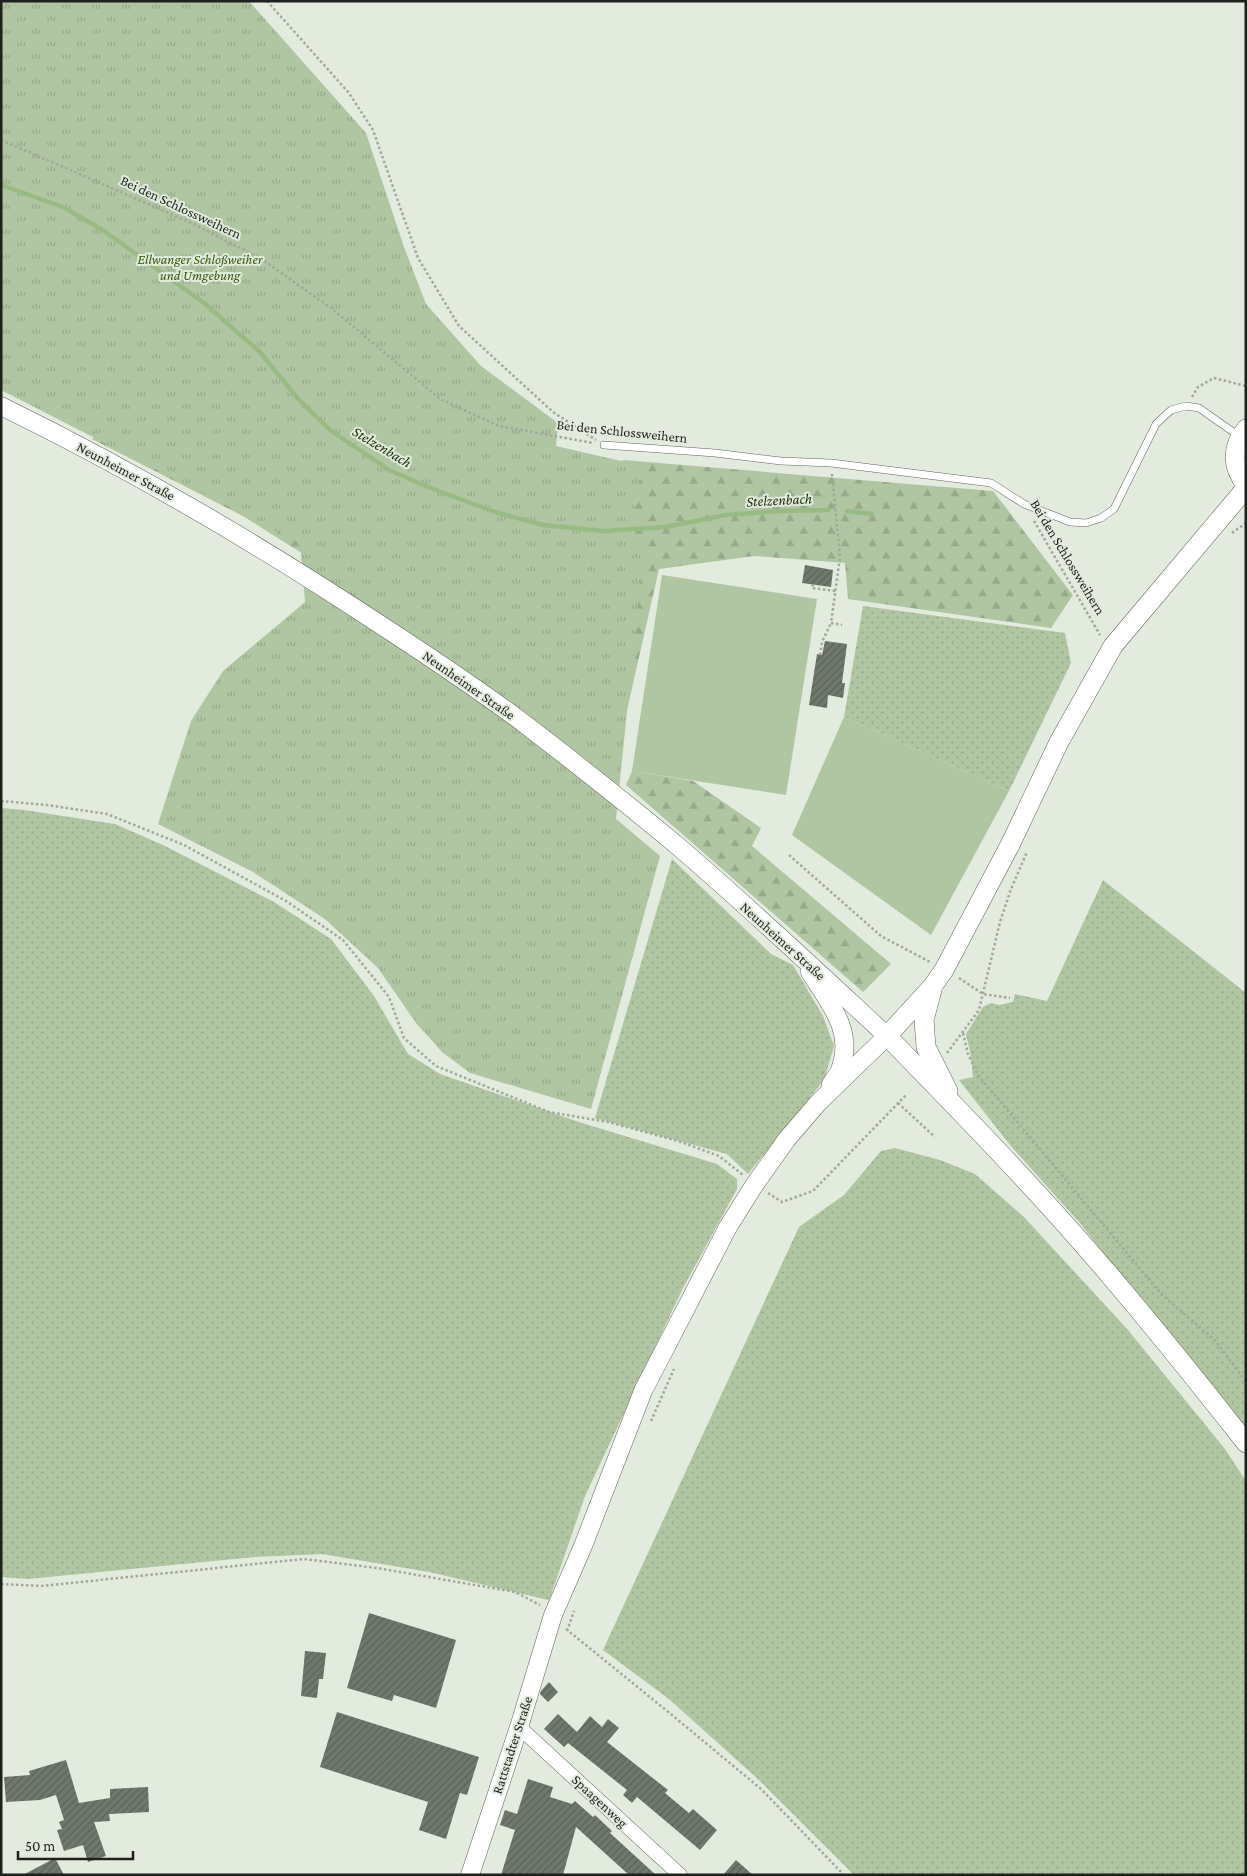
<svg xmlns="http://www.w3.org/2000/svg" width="1247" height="1876" font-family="'Crimson Pro',serif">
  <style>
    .grass { fill: url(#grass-dots) }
    .forest { fill: url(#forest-firs) }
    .park { fill: url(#park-tufts) }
    .pitch { fill: #b0c5a2 }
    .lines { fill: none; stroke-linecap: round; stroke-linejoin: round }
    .stream { stroke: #9aba83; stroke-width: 4.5 }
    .building { fill: url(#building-hatch) }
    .service-casing { stroke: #5f675a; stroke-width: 8 }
    .minor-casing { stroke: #5f675a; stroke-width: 15 }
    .tertiary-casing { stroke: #5f675a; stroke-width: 19 }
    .secondary-casing { stroke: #5f675a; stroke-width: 20 }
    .path { stroke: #a1a89c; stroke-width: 2.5; stroke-dasharray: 2.5 2.5; stroke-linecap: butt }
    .service { stroke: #fff; stroke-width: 7 }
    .minor { stroke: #fff; stroke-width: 14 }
    .tertiary { stroke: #fff; stroke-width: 18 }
    .secondary { stroke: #fff; stroke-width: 19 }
    .labels { text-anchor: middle; stroke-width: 4; stroke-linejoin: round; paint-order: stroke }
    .street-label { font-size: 14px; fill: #1e211b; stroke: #e2ebdd }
    .park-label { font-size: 14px; font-style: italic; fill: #335907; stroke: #e2ebdd }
    .water-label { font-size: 15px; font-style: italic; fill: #1b3008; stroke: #e2ebdd }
  </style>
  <defs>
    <pattern id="grass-dots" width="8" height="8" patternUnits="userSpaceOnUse" patternTransform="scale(1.25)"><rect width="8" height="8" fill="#b0c5a2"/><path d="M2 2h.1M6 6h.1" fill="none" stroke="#97a98b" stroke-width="1.8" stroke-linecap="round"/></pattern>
    <pattern id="forest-firs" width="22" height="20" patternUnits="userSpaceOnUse" patternTransform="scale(1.25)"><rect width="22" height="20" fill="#b0c5a2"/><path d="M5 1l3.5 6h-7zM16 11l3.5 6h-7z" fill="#97a98b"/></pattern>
    <pattern id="park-tufts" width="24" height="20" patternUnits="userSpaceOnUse" patternTransform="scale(1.25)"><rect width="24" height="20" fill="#b0c5a2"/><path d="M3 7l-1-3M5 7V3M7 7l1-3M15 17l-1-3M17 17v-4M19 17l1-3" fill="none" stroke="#97a98b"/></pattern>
    <pattern id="building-hatch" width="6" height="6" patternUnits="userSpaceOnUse" patternTransform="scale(1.25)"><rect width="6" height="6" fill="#70786b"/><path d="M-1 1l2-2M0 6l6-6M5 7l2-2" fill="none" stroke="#5b6257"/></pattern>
  </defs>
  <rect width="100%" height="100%" fill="#e2ebdd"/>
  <!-- grass -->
  <g class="grass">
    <path d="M 863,606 L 1065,633 L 1071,663 L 1009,791 L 844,717 Z"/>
    <path d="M 1,808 L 24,810 L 115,824 L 163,845 L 274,902 L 331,939 L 374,996 L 408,1054 L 440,1074 L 582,1123 L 717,1164 L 737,1179 L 737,1189 L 682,1290 L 585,1496 L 550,1598 L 548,1600 L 429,1572 L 322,1554 L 255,1557 L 28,1579 L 1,1577 Z"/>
    <path d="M 672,859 L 771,954 L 793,965 L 823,1016 L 834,1046 L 824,1080 L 748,1174 L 727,1154 L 595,1118 Z"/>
    <path d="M 1103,880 L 1246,993 L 1246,1435 L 1079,1222 L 1010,1145 L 959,1080 L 973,1077 L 971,1056 L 966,1034 L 983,1007 L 991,1003 L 999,1005 L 1013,1002 L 1015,994 L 1047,1001 Z"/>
    <path d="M 895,1148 L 940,1160 L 975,1174 L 1024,1217 L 1128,1330 L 1225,1449 L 1246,1481 L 1246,1875 L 854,1875 L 759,1780 L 669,1699 L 603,1650 L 799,1227 L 844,1195 L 881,1151 Z"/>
  </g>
  <!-- forest -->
  <g class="forest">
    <path d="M 103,429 L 586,532 L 623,460 L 993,491 L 1073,595 L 1051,628 L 848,599 L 845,563 L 754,556 L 659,569 L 620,741 L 338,576 L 243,516 L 92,439 Z"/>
    <path d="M 632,771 L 693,781 L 761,828 L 752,846 L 891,964 L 863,992 L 626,785 Z"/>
  </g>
  <!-- park -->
  <path class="park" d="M 1,1 L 249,1 L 366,133 L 404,247 L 426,304 L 481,366 L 558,423 L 556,446 L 643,466 L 628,537 L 643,554 L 616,819 L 660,856 L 591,1109 L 470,1073 L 442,1052 L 416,1023 L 378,968 L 325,919 L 253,872 L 158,824 L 191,721 L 223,671 L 305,602 L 300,543 L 1,390 Z"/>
  <!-- pitch -->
  <g class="pitch">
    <path d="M 662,575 L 817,599 L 786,795 L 632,771 Z"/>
    <path d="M 844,717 L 1009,791 L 931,935 L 792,835 Z"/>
  </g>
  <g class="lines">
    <!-- stream -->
    <g class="stream">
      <path d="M 1,185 L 63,207 L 104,231 L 204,303 L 260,352 L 298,399 L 330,430 L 389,470 L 428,487 L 495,512 L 543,525 L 603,531 L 666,527 L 725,515 L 780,511 L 828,510"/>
      <path d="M 847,511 L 872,514"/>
    </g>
  </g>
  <!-- building -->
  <g class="building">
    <path d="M 805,565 L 833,570 L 831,587 L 802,583 Z"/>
    <path d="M 825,641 L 847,644 L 842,683 L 845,683 L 843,698 L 828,695 L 827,708 L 809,705 L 817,654 L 822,655 Z"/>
    <path d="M 369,1613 L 456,1640 L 436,1708 L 394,1695 L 392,1701 L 347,1688 Z"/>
    <path d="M 305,1651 L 326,1653 L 323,1679 L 319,1679 L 317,1698 L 301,1696 Z"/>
    <path d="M 549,1682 L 558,1692 L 548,1702 L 540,1694 L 541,1691 Z"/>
    <path d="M 337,1712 L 479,1757 L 467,1795 L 460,1793 L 446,1839 L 419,1830 L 428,1802 L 320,1767 Z"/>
    <path d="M 558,1714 L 577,1732 L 590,1716 L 602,1727 L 608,1719 L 619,1728 L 607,1742 L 668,1790 L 665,1793 L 689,1813 L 693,1809 L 717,1830 L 700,1850 L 637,1797 L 632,1803 L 623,1795 L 627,1790 L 568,1743 L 564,1747 L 544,1729 Z"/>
    <path d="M 66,1760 L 79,1803 L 110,1798 L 110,1789 L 148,1787 L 149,1812 L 109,1814 L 110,1821 L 94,1822 L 106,1856 L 88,1862 L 83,1845 L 64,1851 L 57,1830 L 62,1829 L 59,1822 L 64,1820 L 56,1795 L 40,1800 L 6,1802 L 4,1777 L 30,1775 L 29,1771 Z"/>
    <path d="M 528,1779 L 553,1787 L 550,1797 L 572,1804 L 575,1801 L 593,1817 L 595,1815 L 612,1831 L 610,1833 L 656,1875 L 629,1875 L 576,1827 L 563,1875 L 501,1875 L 515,1830 L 500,1825 L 505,1810 L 517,1814 Z"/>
    <path d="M 55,1858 L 64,1875 L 23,1875 Z"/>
    <path d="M 736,1860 L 753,1875 L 723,1875 Z"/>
  </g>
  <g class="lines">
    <defs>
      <path id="service" d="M 604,445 L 715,453 L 781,461 L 831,463 L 991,483 L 1024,504 L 1070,522 L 1086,523 L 1101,518 L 1114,509 L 1156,424 L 1171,410 L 1186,406 L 1199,408 L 1239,436"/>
      <path id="minor" d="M 519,1727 L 680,1875"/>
      <g id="tertiary">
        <path d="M 1,406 C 136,472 265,548 390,631 C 436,661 482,692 526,725 C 578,765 630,806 680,848 C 751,909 819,973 887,1036 L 818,1103 L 787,1139 L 755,1184 L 728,1227 L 643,1391 L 583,1546 L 553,1615 L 519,1727 L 470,1875"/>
        <path d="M 810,972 C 828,1002 854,1029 841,1067 C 840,1073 834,1079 831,1084"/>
      </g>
      <g id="secondary">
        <path d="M 1246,429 C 1232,446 1231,467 1246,484"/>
        <path d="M 1246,488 L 1113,646 L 1059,742 L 1011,843 L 944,970 L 932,987 L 887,1036 C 964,1115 1041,1194 1112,1278 C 1158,1332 1202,1387 1246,1443"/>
        <path d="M 932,990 L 924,1020 L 926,1047 L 948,1091"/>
      </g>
    </defs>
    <!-- service casing -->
    <use href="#service" class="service-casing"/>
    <!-- minor casing -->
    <use href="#minor" class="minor-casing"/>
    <!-- tertiary casing -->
    <use href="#tertiary" class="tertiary-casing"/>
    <!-- secondary casing -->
    <use href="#secondary" class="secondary-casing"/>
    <!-- path -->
    <g class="path">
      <path d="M 267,1 L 349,93 L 373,130 L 418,258 L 459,326 L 553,412 L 596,440"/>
      <path d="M 1,140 L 187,221 L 260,258 L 331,308 L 440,399 L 499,426 L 593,443"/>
      <path d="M 1192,397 L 1198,387 L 1214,378 L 1246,386"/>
      <path d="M 832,474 L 840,557 L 831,623 L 842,625"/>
      <path d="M 1034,521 L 1100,635"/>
      <path d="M 1232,533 L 1246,523"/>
      <path d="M 813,584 L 812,588 L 836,591"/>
      <path d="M 820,655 L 822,642 L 831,623"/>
      <path d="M 1,801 L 47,805 L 107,814 L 184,845 L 286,901 L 343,940 L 389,997 L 404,1038 L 436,1066 L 549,1112 L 608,1122 L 678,1141 L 719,1156 L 743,1175"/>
      <path d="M 789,855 L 881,936 L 930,962"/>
      <path d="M 959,978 L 983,994 L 1010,998"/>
      <path d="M 963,1033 L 968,1054 L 978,1075 L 1162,1295 L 1215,1340 L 1246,1382"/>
      <path d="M 947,1053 L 979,1010 L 1000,922 L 1011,889 L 1027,852"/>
      <path d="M 898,1103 L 935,1137"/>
      <path d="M 768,1193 L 782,1202 L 813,1191 L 907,1094"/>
      <path d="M 651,1421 L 674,1369"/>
      <path d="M 1,1584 L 41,1586 L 304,1559 L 377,1568 L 515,1592 L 540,1605"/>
      <path d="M 566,1629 L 672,1715 L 761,1789 L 844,1875"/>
      <path d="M 567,1631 L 574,1611"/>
    </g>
    <!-- service -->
    <use href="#service" class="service"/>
    <!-- minor -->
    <use href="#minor" class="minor"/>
    <!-- tertiary -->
    <use href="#tertiary" class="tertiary"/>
    <!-- secondary -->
    <use href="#secondary" class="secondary"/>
  </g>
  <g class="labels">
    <!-- street labels -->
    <g class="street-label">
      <text transform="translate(181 207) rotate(25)" y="5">Bei den Schlossweihern</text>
      <text transform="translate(622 431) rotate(6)" y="5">Bei den Schlossweihern</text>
      <text transform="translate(126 471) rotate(28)" y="5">Neunheimer Straße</text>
      <text transform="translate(1068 557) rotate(59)" y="5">Bei den Schlossweihern</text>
      <text transform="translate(469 685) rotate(35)" y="5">Neunheimer Straße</text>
      <text transform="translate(783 941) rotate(42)" y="5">Neunheimer Straße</text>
      <text transform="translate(512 1745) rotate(-72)" y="5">Rattstadter Straße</text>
      <text transform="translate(600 1801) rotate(43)" y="5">Spaagenweg</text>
    </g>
    <!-- park labels -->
    <g class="park-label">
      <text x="200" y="264">Ellwanger Schloßweiher<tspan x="200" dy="16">und Umgebung</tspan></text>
    </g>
    <!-- water labels -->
    <g class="water-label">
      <text transform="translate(382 447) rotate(31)" y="5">Stelzenbach</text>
      <text transform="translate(779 500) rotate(-3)" y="5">Stelzenbach</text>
    </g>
  </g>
  <!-- border -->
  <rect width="1247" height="1876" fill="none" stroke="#1e211b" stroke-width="5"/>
  <!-- scale -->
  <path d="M18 1851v8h115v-8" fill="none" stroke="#1e211b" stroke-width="2.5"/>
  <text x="25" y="1851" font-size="15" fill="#1e211b" stroke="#e2ebdd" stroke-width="4" paint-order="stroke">50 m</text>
</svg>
